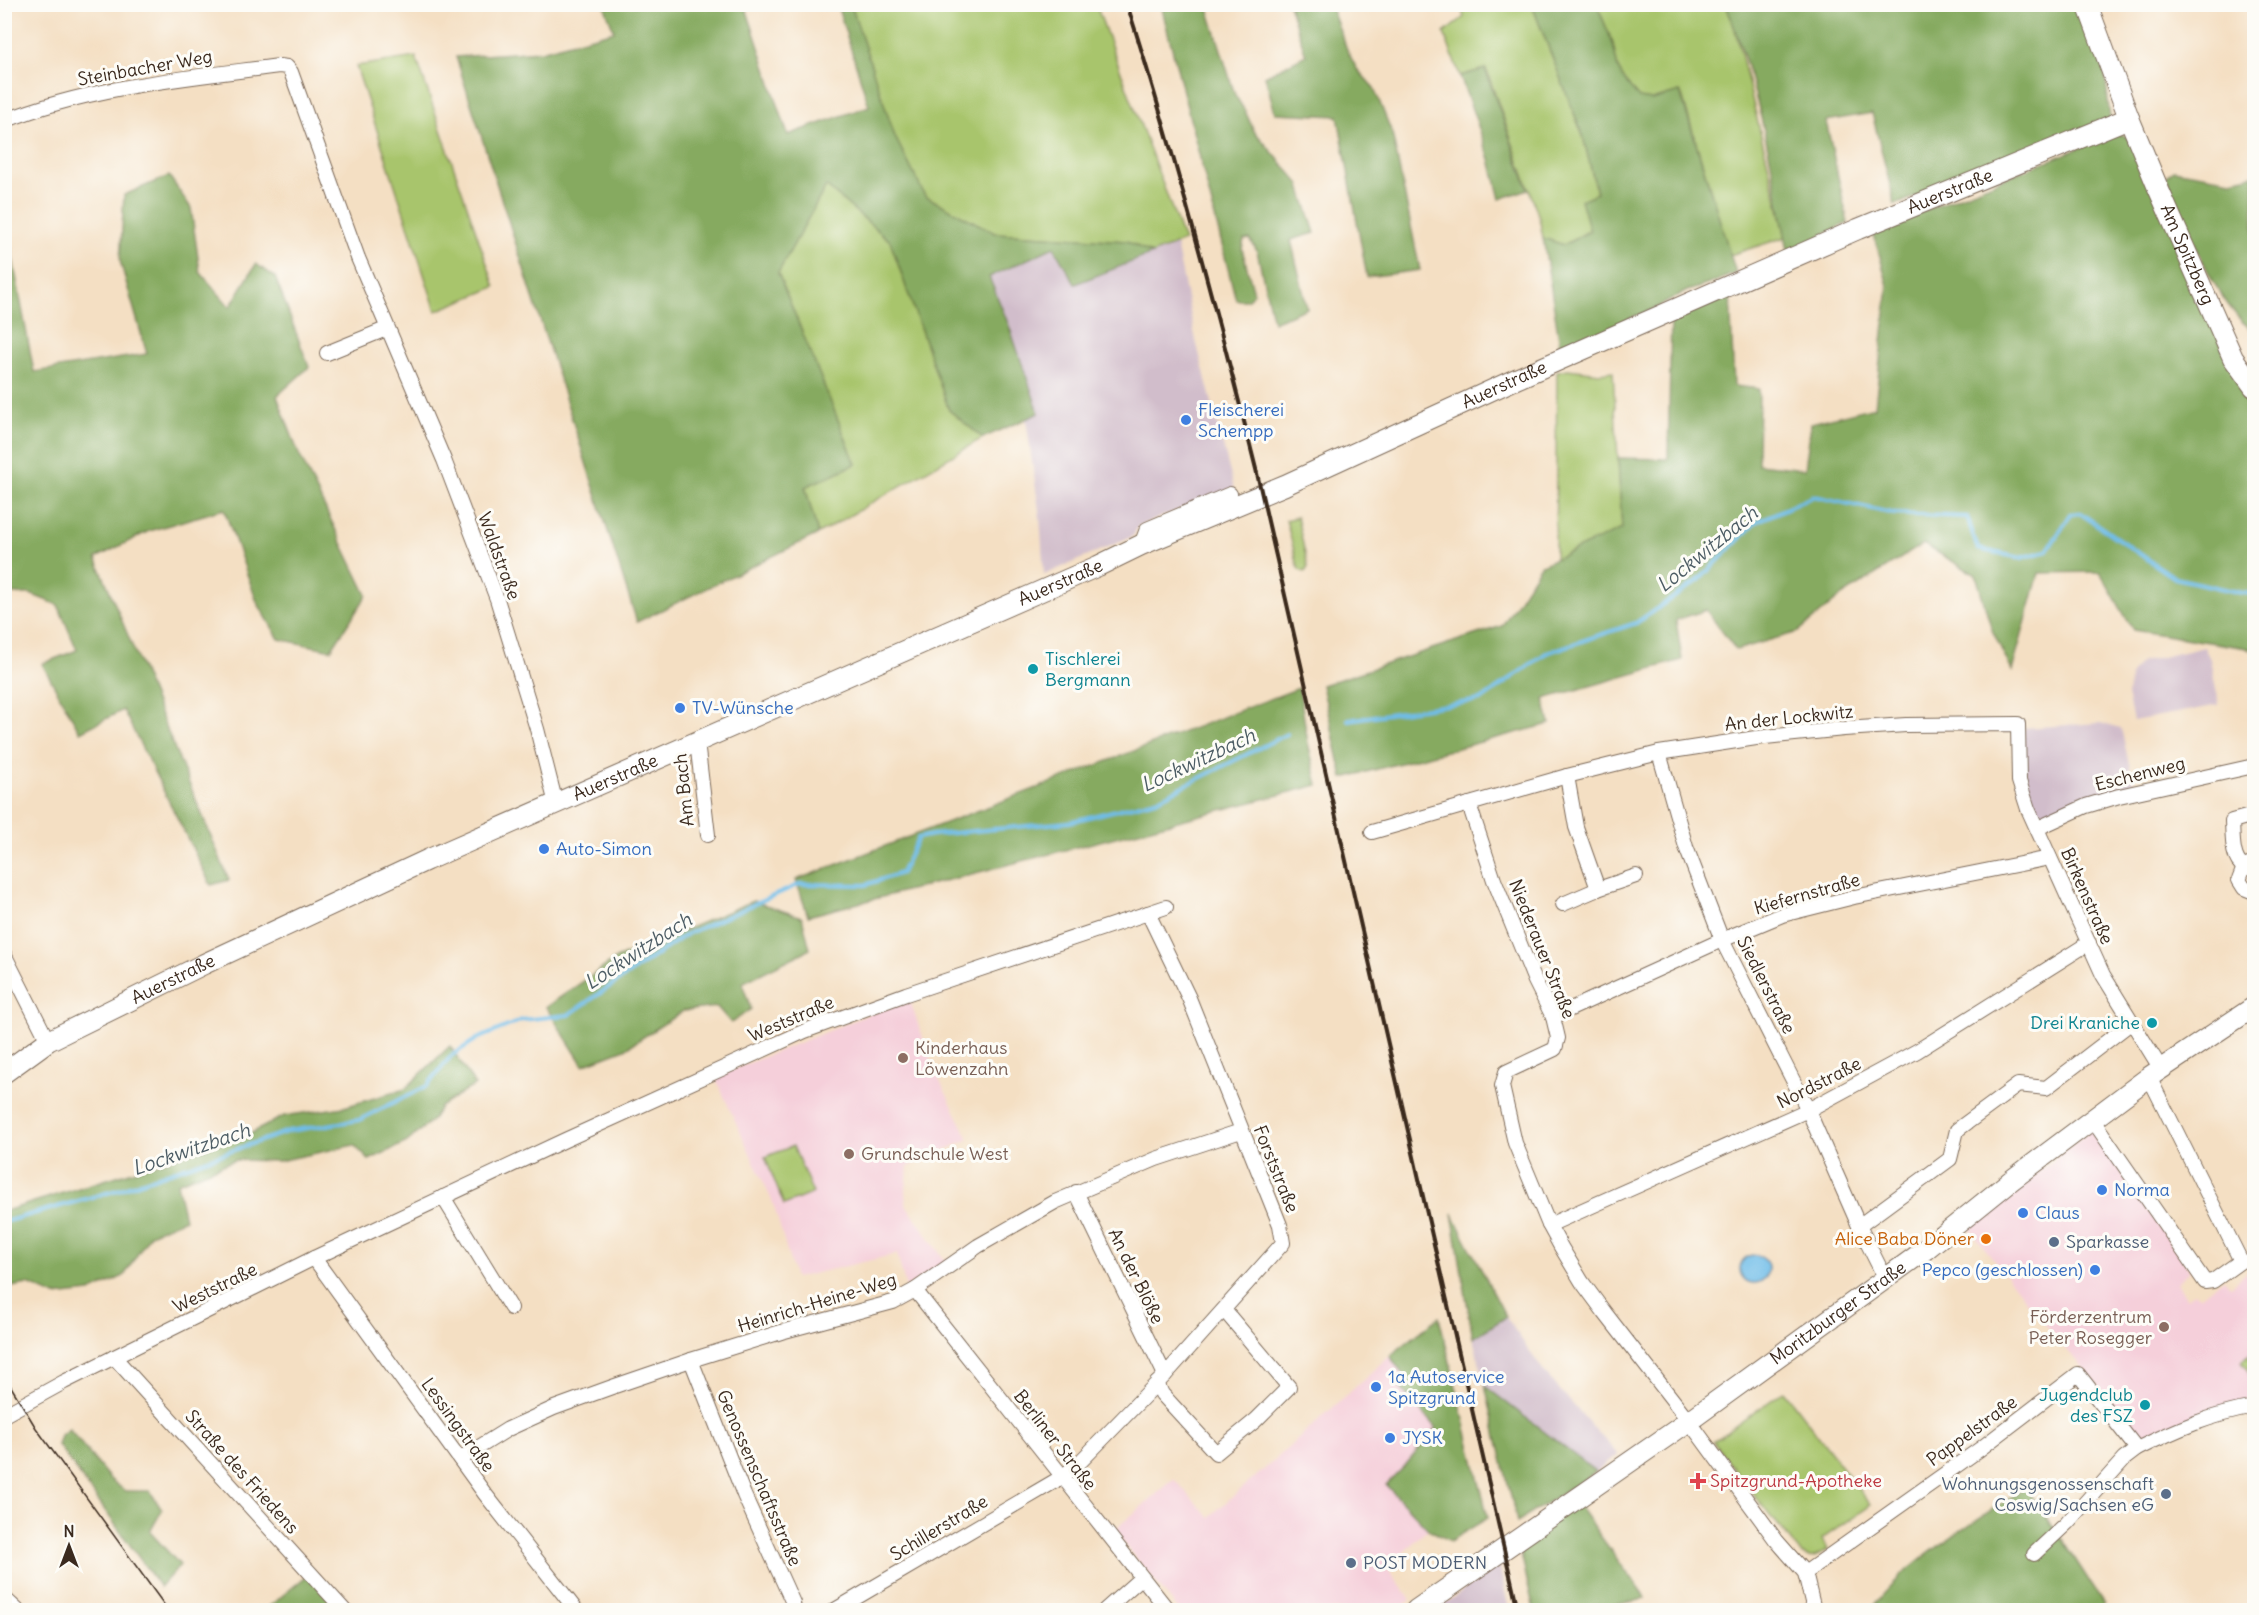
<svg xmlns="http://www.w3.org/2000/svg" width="2259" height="1615" font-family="Delius,sans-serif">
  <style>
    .built { fill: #f5cfda }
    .industrial { fill: #d1bdcb }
    .green { fill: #a8c56c; stroke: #727845; stroke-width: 1.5 }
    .forest { fill: #86aa60; stroke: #606a3f; stroke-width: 1.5 }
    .water { fill: #6fbde9; stroke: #557484; stroke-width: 1.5 }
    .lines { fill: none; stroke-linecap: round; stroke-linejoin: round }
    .stream { stroke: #6fbde9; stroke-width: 4 }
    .street-casing { stroke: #7c6958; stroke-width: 16 }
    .secondary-casing { stroke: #7c6958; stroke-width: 22 }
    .street { stroke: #fff; stroke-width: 14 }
    .secondary { stroke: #fff; stroke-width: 20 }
    .tram { stroke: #3b2a1e; stroke-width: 1.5 }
    .rail { stroke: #3b2a1e; stroke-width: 4 }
    .shop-dot { fill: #3f7fe0; stroke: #fdfcf7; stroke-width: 2 }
    .culture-dot { fill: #0f9aa8; stroke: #fdfcf7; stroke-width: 2 }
    .education-dot { fill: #8d6e63; stroke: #fdfcf7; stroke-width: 2 }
    .food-dot { fill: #e8710a; stroke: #fdfcf7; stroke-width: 2 }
    .service-dot { fill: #5c6f8a; stroke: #fdfcf7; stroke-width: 2 }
    .health-dot { fill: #e0444e; stroke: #fdfcf7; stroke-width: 2 }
    .labels { text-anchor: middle; stroke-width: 6; stroke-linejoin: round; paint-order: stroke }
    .street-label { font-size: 18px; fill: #3b2a1e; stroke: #fdfcf7 }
    .shop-label { font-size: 18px; fill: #366cbe; stroke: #fdfcf7; text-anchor: start }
    .culture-label { font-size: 18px; fill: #0d838f; stroke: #fdfcf7; text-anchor: end }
    .education-label { font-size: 18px; fill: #785e54; stroke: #fdfcf7; text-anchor: start }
    .food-label { font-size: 18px; fill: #c56008; stroke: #fdfcf7; text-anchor: end }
    .service-label { font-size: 18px; fill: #4e5e75; stroke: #fdfcf7; text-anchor: start }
    .health-label { font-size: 18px; fill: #be3a42; stroke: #fdfcf7; text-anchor: start }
    .water-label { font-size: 20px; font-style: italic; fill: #4d5d65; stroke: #fdfcf7 }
  </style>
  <rect width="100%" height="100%" fill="#fdfcf7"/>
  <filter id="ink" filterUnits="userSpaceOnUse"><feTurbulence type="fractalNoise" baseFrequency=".0167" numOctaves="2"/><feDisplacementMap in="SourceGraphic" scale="12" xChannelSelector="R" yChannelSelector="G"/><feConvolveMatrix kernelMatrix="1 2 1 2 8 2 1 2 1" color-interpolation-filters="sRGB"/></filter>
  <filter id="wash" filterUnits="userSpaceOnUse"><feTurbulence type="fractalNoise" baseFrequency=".008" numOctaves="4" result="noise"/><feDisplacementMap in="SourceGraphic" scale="24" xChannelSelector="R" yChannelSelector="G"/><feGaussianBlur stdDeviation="1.35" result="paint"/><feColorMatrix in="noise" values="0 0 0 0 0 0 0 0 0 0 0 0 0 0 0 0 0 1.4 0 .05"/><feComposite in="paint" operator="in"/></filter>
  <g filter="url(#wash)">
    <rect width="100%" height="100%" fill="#f4dfc3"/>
    <!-- built -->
    <g class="built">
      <path d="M 909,998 L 934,1069 L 969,1139 L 908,1167 L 905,1203 L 946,1262 L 906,1288 L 897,1254 L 795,1278 L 773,1203 L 715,1077 Z"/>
      <path d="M 2092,1129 L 2190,1271 L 2176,1282 L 2187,1298 L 2194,1293 L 2200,1296 L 2224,1279 L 2230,1286 L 2254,1267 L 2254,1404 L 2181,1422 L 2150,1435 L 2138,1434 L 2132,1430 L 2130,1423 L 2043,1322 L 1969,1228 Z"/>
      <path d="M 1390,1356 L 1407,1381 L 1401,1388 L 1437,1428 L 1404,1467 L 1386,1485 L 1428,1529 L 1387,1568 L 1411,1600 L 1397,1610 L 1179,1610 L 1113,1531 L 1174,1479 L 1209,1517 L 1268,1466 Z"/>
    </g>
    <!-- industrial -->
    <g class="industrial">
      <path d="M 1176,244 L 1196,341 L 1234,488 L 1138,526 L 1133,536 L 1044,575 L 1040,517 L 1026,419 L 1038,413 L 989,277 L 1054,247 L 1075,284 Z"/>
      <path d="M 2204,647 L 2210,659 L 2219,705 L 2133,721 L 2127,695 L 2131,674 L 2141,662 Z"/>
      <path d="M 2100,723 L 2121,728 L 2134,786 L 2093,796 L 2049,815 L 2039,813 L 2031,804 L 2026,781 L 2022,752 L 2024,728 Z"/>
      <path d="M 1506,1317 L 1544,1372 L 1618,1455 L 1596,1472 L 1485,1386 L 1473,1338 Z"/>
      <path d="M 1499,1565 L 1509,1610 L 1436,1610 Z"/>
    </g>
    <!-- green -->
    <g class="green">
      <path d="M 851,5 L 1096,5 L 1184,241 L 1152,254 L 1126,241 L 995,233 L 925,196 L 895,137 Z"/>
      <path d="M 1460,5 L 1532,5 L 1583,136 L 1597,194 L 1590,230 L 1564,245 L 1543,238 L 1539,217 L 1486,69 L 1460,76 L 1444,33 L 1464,17 Z"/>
      <path d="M 1597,5 L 1726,5 L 1734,25 L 1786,237 L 1730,255 L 1681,92 L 1652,100 L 1639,98 L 1627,84 L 1618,69 L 1613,44 Z"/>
      <path d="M 416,57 L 495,287 L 436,311 L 356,66 Z"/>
      <path d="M 826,186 L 890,241 L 949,410 L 983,438 L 818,534 L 805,486 L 856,464 L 778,273 Z"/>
      <path d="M 1568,369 L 1600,373 L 1613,371 L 1622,529 L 1555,559 L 1557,371 Z"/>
      <path d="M 1297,517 L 1308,567 L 1305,572 L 1299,570 L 1286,520 Z"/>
      <path d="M 793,1146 L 813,1193 L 784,1205 L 765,1157 Z"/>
      <path d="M 2254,1352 L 2254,1380 L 2241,1362 Z"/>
      <path d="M 1784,1391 L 1871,1505 L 1822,1539 L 1827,1550 C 1818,1556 1812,1561 1801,1554 L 1713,1442 Z"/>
    </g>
    <!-- forest -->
    <g class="forest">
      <path d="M 604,5 L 745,5 L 788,135 L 869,106 L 837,5 L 851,5 L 895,137 L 925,196 L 995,233 L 1127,241 L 1152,254 L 1075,284 L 1054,247 L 989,277 L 1008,323 L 1039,413 L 983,438 L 949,410 L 890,241 L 826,186 L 778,273 L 856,464 L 805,487 L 818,534 L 637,622 L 456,57 L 541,51 L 614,31 Z"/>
      <path d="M 1161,5 L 1207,5 L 1235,95 L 1245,111 L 1254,131 L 1299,183 L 1315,233 L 1291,240 L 1307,308 L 1273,322 L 1257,251 L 1250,239 L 1244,240 L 1242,249 L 1254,293 L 1247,300 L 1236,300 Z"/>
      <path d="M 1289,5 L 1330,5 L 1348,52 L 1357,69 L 1374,88 L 1392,133 L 1420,270 L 1367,277 L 1338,116 L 1275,113 L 1265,76 L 1306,55 Z"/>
      <path d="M 1532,5 L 1597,5 L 1613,44 L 1618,69 L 1627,84 L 1639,98 L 1652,100 L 1680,92 L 1736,273 L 1709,284 L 1687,291 L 1654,309 L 1635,316 L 1561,352 L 1543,238 L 1564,245 L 1590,231 L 1581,200 L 1597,193 L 1583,136 Z"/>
      <path d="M 1726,5 L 2083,5 L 2105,73 L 2110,119 L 1895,205 L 1872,113 L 1826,121 L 1848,223 L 1788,251 C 1773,168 1757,83 1726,5 Z"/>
      <path d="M 1485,69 L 1528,189 L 1500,199 L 1490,159 L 1460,76 Z"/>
      <path d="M 2117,133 L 2130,138 L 2237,378 L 2254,399 L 2254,649 L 2133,630 L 2100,572 L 2039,573 L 2012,671 L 1992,630 L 1976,575 L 1923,544 L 1840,597 L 1798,632 L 1736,650 L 1706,610 L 1676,620 L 1682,660 L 1544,699 L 1550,724 L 1343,778 L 1322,685 L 1502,626 L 1541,565 L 1622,529 L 1618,458 L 1668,459 L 1671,316 L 1730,294 L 1734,386 L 1759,389 L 1758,464 L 1805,469 L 1811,423 L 1875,407 L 1888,286 L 1873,231 Z"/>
      <path d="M 2174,170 L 2231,180 L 2254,175 L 2254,331 C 2215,306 2185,219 2166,176 Z"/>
      <path d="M 169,176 L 191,208 L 200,272 L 230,307 L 256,264 L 275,277 L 309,367 L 277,396 L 298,452 L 367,595 L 331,650 L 279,639 L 257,602 L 224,509 L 149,531 L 96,558 L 229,880 L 211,885 L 123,710 L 80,732 L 42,664 L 77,650 L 58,605 L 30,594 L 5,594 L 5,243 L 10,244 L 34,372 L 147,354 L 120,261 L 124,195 Z"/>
      <path d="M 1299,688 L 1308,743 L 1318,785 L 808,916 L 796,880 Z"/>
      <path d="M 753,901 L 802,917 L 810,949 L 742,983 L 751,1009 L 731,1023 L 717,1007 L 683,1011 L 625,1049 L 583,1065 L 546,1007 L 616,959 Z"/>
      <path d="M 450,1046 L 475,1085 L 440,1107 L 432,1120 L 407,1142 L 369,1160 L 354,1145 L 279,1161 L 235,1160 L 177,1183 L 185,1219 L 150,1234 L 124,1276 L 90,1292 L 55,1296 L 28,1284 L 5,1288 L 5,1211 L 248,1135 L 284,1116 L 344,1107 L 405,1089 Z"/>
      <path d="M 1452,1213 L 1506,1317 L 1473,1338 Z"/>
      <path d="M 1439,1317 L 1488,1518 L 1450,1541 L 1428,1529 L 1386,1485 L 1404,1467 L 1436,1428 L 1400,1387 L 1407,1381 L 1390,1356 Z"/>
      <path d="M 1485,1386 L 1596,1472 L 1517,1522 Z"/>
      <path d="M 69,1429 L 110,1479 L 125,1491 L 150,1491 L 162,1510 L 150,1532 L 180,1565 L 160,1587 L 58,1445 L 61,1435 Z"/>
      <path d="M 2025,1488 L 2066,1545 L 2104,1604 L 2098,1610 L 1872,1610 C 1897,1567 1982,1517 2025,1488 Z"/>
      <path d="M 1578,1505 L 1646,1599 L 1587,1610 L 1534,1610 L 1519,1546 Z"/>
      <path d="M 310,1573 L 342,1610 L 265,1610 Z"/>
    </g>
    <!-- water -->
    <circle class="water" cx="1754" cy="1269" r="14"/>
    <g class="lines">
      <!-- stream -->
      <g class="stream">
        <path d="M 1348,720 L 1481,700 L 1546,653 L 1636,623 L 1699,580 L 1756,522 L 1814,496 L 1895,514 L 1967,517 L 1978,549 L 2021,558 L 2047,551 L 2071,514 L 2080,513 L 2175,578 L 2242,593 L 2254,594"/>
        <path d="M 4,1222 L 121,1189 L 289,1131 L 359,1120 L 427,1086 L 451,1056 L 477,1039 L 522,1020 L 568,1015 L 687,934 L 800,884 L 865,885 L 901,873 L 918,838 L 932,835 L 1069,822 L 1156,800 L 1287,734"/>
      </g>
    </g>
  </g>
  <g filter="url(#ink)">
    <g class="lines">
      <defs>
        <g id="street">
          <path d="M 4,121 C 91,86 187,78 279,66 L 287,67 L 291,72 L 358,258 L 444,460 L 497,599 L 537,729 L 556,804"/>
          <path d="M 327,353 L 386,329"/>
          <path d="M 1141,545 L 1147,529 L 1230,494"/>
          <path d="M 697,742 L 708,835"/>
          <path d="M 1659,753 L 1686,847 L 1722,940 L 1808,1110 L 1859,1226 L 1880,1268 L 1887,1277"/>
          <path d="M 1567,776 L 1576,827 L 1598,889"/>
          <path d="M 1469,804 L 1494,880 L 1535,981 L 1553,1017 L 1558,1038 L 1555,1049 L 1506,1072 L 1502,1086 L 1515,1143 L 1549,1225 L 1561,1247 L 1582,1282 L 1605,1313 L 1689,1421 L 1776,1540 L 1805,1573 L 1814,1610"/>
          <path d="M 2038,828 L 2086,806 L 2119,796 L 2254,766"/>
          <path d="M 1372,832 L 1567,776 L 1659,753 L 1756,738 L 1844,729 L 1906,725 L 2018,724 L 2019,781 L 2028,809 L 2103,975 L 2161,1069"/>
          <path d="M 2254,863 L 2244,867 L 2239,880 L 2244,888 L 2254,892"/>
          <path d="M 2244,867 C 2231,860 2233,835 2232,821 L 2254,815"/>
          <path d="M 1563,904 L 1598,889 L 1636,876"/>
          <path d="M 4,954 L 48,1041"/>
          <path d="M 1553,1017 L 1722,940 L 1782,915 L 1854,897 L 2050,858"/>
          <path d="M 2092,1119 L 2205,1282 L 2213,1281 L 2241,1261 L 2149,1077"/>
          <path d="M 1076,1192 L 1165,1375"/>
          <path d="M 443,1197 L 511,1308"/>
          <path d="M 1549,1225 L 1808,1110 L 1917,1051 L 2089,943"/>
          <path d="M 1859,1226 L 1950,1159 L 1957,1130 L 2018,1085 L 2046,1088 L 2132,1022"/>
          <path d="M 314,1258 L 485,1494 L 576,1610"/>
          <path d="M 915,1290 L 1168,1610"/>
          <path d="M 114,1357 L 344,1610"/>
          <path d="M 691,1360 L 744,1495 L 793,1603 L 794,1610"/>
          <path d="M 1157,1383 L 1162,1394 L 1216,1453 L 1256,1420 L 1289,1387 L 1224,1310"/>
          <path d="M 4,1415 L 64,1382 L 314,1258 L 565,1140 L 805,1031 L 906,994 L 1166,907"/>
          <path d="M 2137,1449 C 2177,1429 2210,1415 2254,1407"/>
          <path d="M 460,1459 L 508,1429 L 554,1408 L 612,1387 L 691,1360 L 781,1332 L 893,1302 L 915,1290 L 978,1246 L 1055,1202 L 1156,1159 L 1241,1131"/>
          <path d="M 1805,1573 L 1980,1449 L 2078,1374 L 2137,1449 L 2124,1459 L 2067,1523 L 2034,1554"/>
          <path d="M 4,1598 L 17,1610"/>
          <path d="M 835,1610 L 1062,1477 L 1081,1461 L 1165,1375 L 1283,1243 L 1280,1225 L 1189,998 L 1148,913"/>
          <path d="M 1105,1610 L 1141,1578"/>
        </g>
        <g id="secondary">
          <path id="s1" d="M 2087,4 L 2129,118 L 2158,188 L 2233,358 L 2254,387"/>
          <path id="s2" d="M 4,1073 L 48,1041 L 204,964 L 427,860 L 1098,566 L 1141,545 L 1285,485 L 1516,379 L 1858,229 L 2129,118"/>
          <path id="s3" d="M 1416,1610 L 1689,1421 L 1925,1250 L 2013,1179 L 2149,1077 L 2254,1007"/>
        </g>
      </defs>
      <!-- street casing -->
      <use href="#street" class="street-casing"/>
      <!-- secondary casing -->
      <use href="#secondary" class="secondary-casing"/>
      <!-- street -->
      <use href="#street" class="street"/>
      <!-- secondary -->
      <use href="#secondary" class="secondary"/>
      <!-- tram -->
      <path class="tram" d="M 4,1375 L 36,1428 L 168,1610"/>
      <!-- rail -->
      <path class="rail" d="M 1127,4 C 1176,158 1217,313 1256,469 L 1518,1610"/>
    </g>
  </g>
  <!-- markers -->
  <g class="shop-dot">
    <circle cx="1186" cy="420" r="6"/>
    <circle cx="680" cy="708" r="6"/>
    <circle cx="544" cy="849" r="6"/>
    <circle cx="2102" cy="1190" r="6"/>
    <circle cx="2023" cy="1213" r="6"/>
    <circle cx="2095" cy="1270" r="6"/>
    <circle cx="1376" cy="1387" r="6"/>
    <circle cx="1390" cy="1438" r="6"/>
  </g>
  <g class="culture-dot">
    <circle cx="1033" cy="669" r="6"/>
    <circle cx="2152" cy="1023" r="6"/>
    <circle cx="2145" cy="1405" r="6"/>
  </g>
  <g class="education-dot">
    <circle cx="903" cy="1058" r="6"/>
    <circle cx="849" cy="1154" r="6"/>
    <circle cx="2164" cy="1327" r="6"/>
  </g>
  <circle class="food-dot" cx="1986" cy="1239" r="6"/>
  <g class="service-dot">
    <circle cx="2054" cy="1242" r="6"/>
    <circle cx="2166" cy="1494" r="6"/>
    <circle cx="1351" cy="1563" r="6"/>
  </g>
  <path class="health-dot" d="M1695 1472h6v6h6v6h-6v6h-6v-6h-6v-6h6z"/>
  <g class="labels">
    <!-- street labels -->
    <g class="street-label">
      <text transform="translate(145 68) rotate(-10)" y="6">Steinbacher Weg</text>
      <text dy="6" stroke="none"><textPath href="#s2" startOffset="2138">Auerstraße</textPath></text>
      <text dy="6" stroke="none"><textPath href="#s1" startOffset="270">Am Spitzberg</textPath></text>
      <text dy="6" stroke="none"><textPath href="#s2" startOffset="1652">Auerstraße</textPath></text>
      <text transform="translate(499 556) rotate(70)" y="6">Waldstraße</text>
      <text dy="6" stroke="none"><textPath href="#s2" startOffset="1166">Auerstraße</textPath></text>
      <text transform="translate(1789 718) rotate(-6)" y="6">An der Lockwitz</text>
      <text transform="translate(2140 774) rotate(-14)" y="6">Eschenweg</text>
      <text dy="6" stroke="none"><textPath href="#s2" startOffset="680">Auerstraße</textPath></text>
      <text transform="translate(684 790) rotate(-96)" y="6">Am Bach</text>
      <text transform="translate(1807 894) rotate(-16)" y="6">Kiefernstraße</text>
      <text transform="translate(2087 896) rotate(66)" y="6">Birkenstraße</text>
      <text transform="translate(1542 949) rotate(68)" y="6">Niederauer Straße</text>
      <text dy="6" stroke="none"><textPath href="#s2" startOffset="194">Auerstraße</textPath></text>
      <text transform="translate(1766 985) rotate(63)" y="6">Siedlerstraße</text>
      <text transform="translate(791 1019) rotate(-23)" y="6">Weststraße</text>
      <text transform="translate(1819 1083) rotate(-27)" y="6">Nordstraße</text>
      <text transform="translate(1276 1169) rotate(68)" y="6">Forststraße</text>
      <text transform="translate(1136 1276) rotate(64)" y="6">An der Blöße</text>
      <text transform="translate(215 1288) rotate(-26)" y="6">Weststraße</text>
      <text transform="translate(817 1303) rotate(-17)" y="6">Heinrich-Heine-Weg</text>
      <text dy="6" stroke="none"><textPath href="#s3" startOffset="516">Moritzburger Straße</textPath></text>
      <text transform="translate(458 1425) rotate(54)" y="6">Lessingstraße</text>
      <text transform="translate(1972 1431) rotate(-36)" y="6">Pappelstraße</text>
      <text transform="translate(1055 1440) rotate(52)" y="6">Berliner Straße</text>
      <text transform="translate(242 1472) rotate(48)" y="6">Straße des Friedens</text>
      <text transform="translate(759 1478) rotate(67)" y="6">Genossenschaftsstraße</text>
      <text transform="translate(939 1528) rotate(-31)" y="6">Schillerstraße</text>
    </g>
    <!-- shop labels -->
    <g class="shop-label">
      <text x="1198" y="416">Fleischerei<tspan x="1198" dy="21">Schempp</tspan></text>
      <text x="692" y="714">TV-Wünsche</text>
      <text x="556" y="855">Auto-Simon</text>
      <text x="2114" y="1196">Norma</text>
      <text x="2035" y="1219">Claus</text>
      <text x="2083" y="1276" text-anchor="end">Pepco (geschlossen)</text>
      <text x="1388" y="1383">1a Autoservice<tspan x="1388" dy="21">Spitzgrund</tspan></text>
      <text x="1402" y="1444">JYSK</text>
    </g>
    <!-- culture labels -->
    <g class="culture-label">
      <text x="1045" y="665" text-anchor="start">Tischlerei<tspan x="1045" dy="21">Bergmann</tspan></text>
      <text x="2140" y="1029">Drei Kraniche</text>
      <text x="2133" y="1401">Jugendclub<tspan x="2133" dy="21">des FSZ</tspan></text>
    </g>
    <!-- education labels -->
    <g class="education-label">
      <text x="915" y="1054">Kinderhaus<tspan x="915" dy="21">Löwenzahn</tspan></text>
      <text x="861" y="1160">Grundschule West</text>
      <text x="2152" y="1323" text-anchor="end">Förderzentrum<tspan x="2152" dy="21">Peter Rosegger</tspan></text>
    </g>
    <!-- food labels -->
    <g class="food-label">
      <text x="1974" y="1245">Alice Baba Döner</text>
    </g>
    <!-- service labels -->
    <g class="service-label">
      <text x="2066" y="1248">Sparkasse</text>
      <text x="2154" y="1490" text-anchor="end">Wohnungsgenossenschaft<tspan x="2154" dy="21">Coswig/Sachsen eG</tspan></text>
      <text x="1363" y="1569">POST MODERN</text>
    </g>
    <!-- health labels -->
    <g class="health-label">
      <text x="1710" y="1487">Spitzgrund-Apotheke</text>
    </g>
    <!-- water labels -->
    <g class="water-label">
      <text transform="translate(1707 549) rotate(-39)" y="7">Lockwitzbach</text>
      <text transform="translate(1198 760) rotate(-25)" y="7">Lockwitzbach</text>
      <text transform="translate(638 951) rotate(-33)" y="7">Lockwitzbach</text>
      <text transform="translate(191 1149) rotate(-19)" y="7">Lockwitzbach</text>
    </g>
  </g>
  <!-- margin -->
  <rect width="2259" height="1615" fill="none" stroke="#fdfcf7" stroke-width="24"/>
  <!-- north arrow -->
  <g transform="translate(69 1546)" stroke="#fdfcf7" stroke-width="4.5" paint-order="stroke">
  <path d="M0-4.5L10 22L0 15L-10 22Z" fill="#3b2a1e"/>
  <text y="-9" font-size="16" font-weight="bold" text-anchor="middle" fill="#3b2a1e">N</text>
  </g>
</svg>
